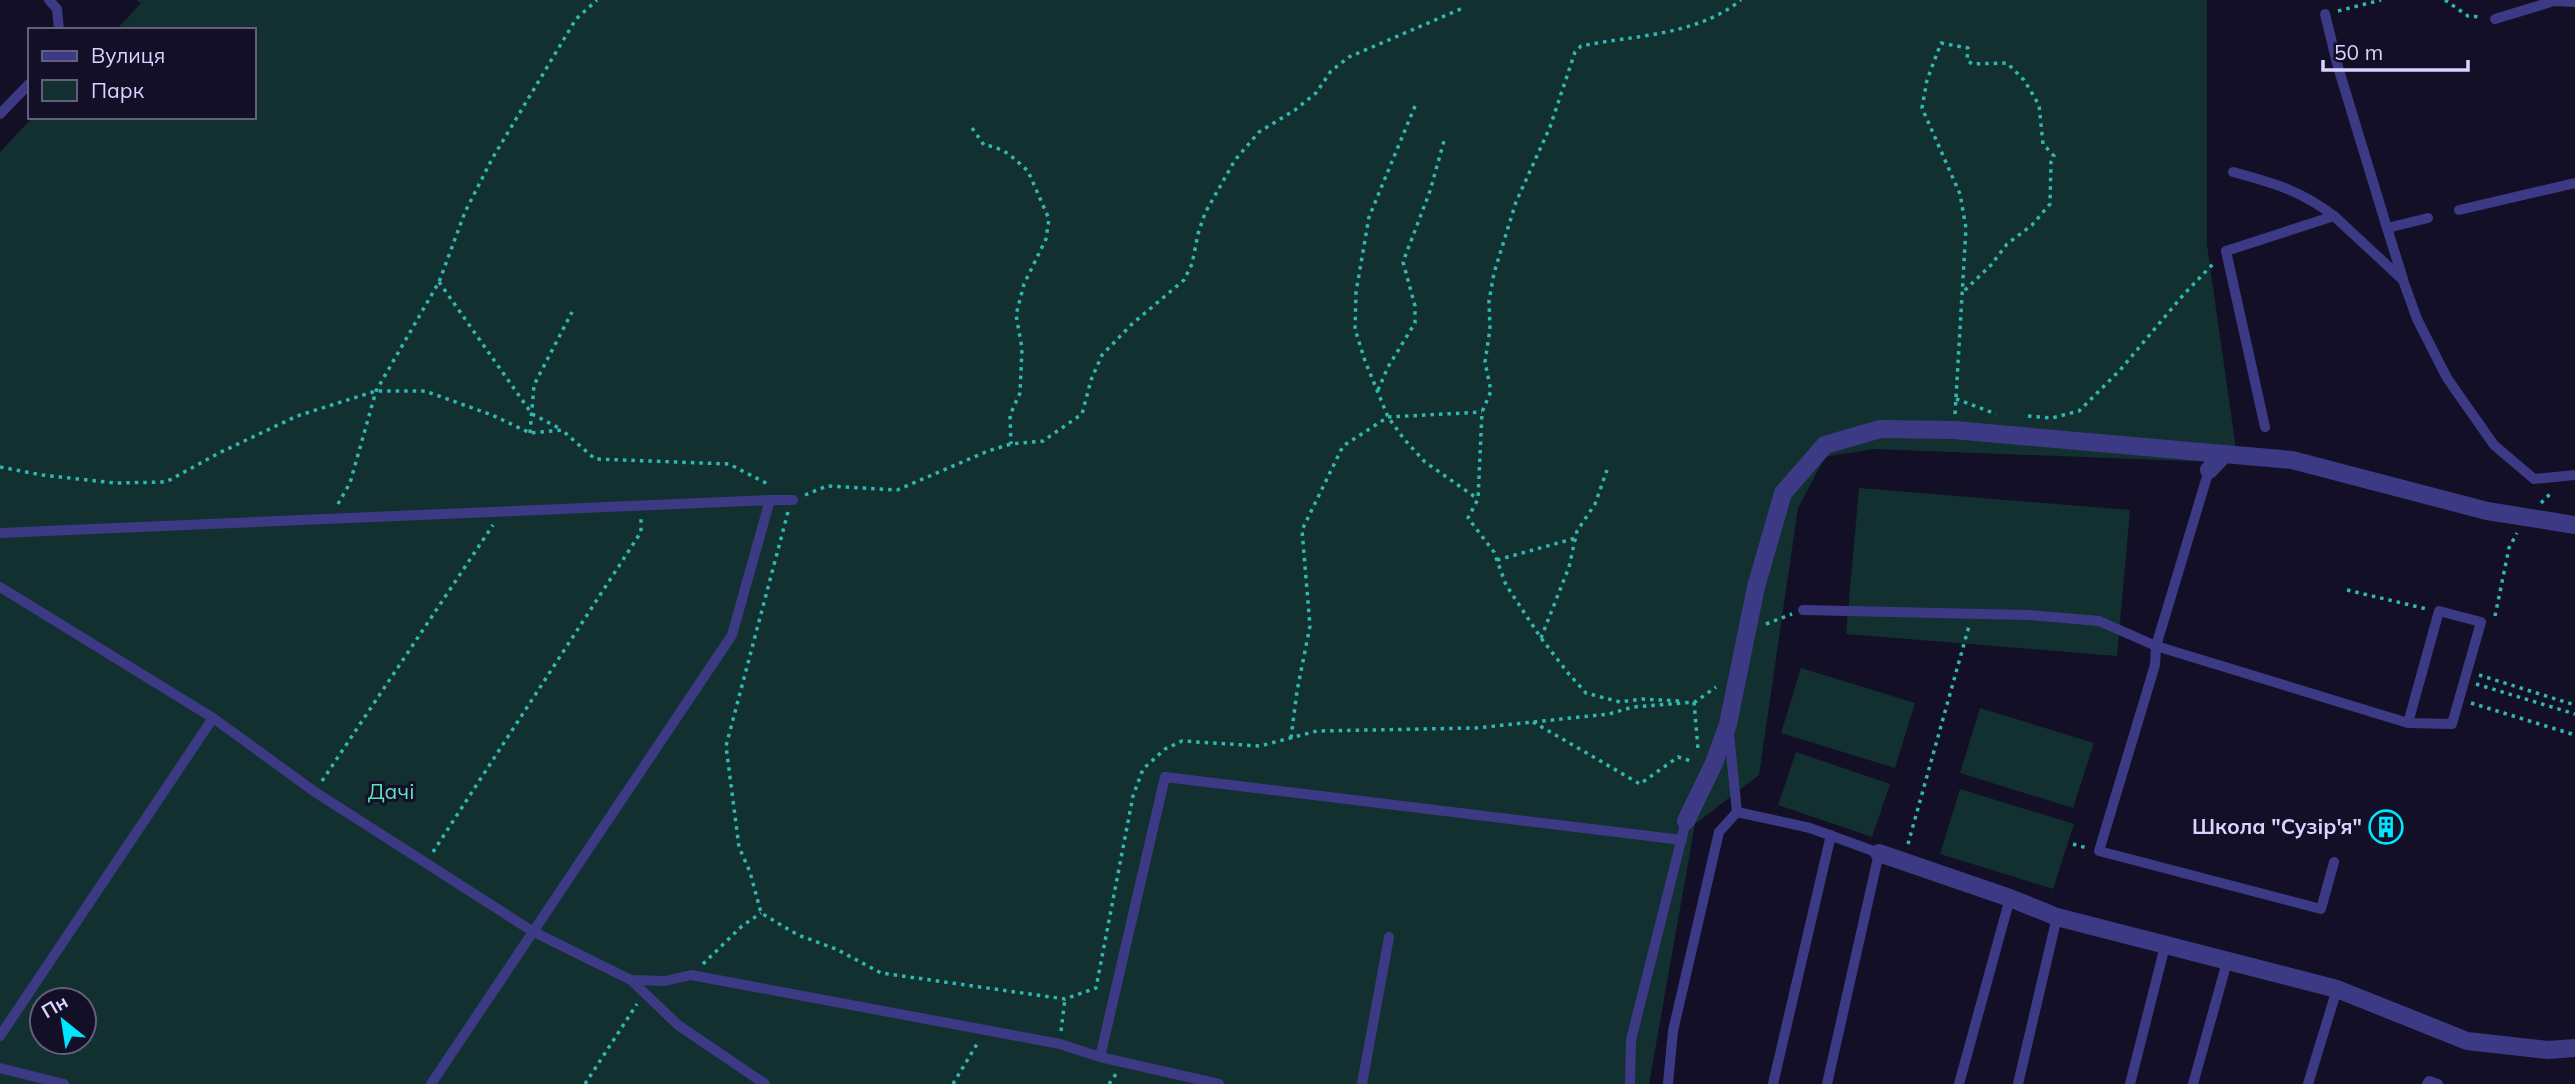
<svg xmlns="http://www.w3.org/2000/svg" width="2575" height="1084" font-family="Mulish,sans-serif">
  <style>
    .green { fill: #12302f; fill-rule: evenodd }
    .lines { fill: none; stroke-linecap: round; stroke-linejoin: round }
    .path { stroke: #2fb8b0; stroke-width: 3.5; stroke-dasharray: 3.5 5; stroke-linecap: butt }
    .lane { stroke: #3d3a85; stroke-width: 10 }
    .street { stroke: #3d3a85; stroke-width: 18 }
    .labels { text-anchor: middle; stroke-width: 6; stroke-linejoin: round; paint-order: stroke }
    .park-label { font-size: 21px; fill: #5fe0c0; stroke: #130f26 }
    .poi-label { font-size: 21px; font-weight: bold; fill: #d9d4ff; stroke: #130f26; text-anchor: end }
  </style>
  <rect width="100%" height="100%" fill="#130f26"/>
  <!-- green -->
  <g class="green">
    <path d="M 136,0 L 2207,0 L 2207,245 L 2238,463 L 1874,449 L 1825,457 L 1798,508 L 1759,775 L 1695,824 L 1649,1084 L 0,1084 L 0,152 L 33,117 L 254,117 L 254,30 L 116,30 L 141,3 ZM 42,1000 L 84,1000 L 84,1042 L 42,1042 Z"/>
    <path d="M 1859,488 L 2130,510 L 2117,656 L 1846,634 Z"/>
    <path d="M 1801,668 L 1915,703 L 1895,768 L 1781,733 Z"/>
    <path d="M 1980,708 L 2094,743 L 2073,808 L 1960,773 Z"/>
    <path d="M 1796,752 L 1890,784 L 1872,837 L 1778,805 Z"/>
    <path d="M 1960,789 L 2074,824 L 2053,889 L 1940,854 Z"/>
  </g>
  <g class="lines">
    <!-- path -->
    <g class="path">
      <path d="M 2445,0 L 2468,16 L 2480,17"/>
      <path d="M 2338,11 L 2381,0"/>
      <path d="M 1415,106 L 1369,217 L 1356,292 L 1355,329 L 1365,361 L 1388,417 L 1404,439 L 1425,462 L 1478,499"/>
      <path d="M 972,128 L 984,145 L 995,147 L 1009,154 L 1028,171 L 1049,219 L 1046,239 L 1024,284 L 1016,315 L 1022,348 L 1020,393 L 1010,415 L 1011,444"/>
      <path d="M 439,282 L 532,414 L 561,429"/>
      <path d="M 1378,390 L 1388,367 L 1415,323 L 1415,306 L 1403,262 L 1430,191 L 1444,141"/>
      <path d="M 1956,399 L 1996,414"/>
      <path d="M 1955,414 L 1966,228 L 1960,194 L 1922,108 L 1927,80 L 1941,43 L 1968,48 L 1967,60 L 1972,64 L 2007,63 L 2024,80 L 2039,105 L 2043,144 L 2054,156 L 2051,162 L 2050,204 L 2032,225 L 2007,244 L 1991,265 L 1962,293"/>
      <path d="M 2028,416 L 2052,418 L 2079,411 L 2121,369 L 2184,294 L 2213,264"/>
      <path d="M 530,433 L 534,385 L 572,312"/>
      <path d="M 0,467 L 42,475 L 115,483 L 166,482 L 219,453 L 297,416 L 376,391 L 425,391 L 492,415 L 530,433 L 562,430 L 595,459 L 729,464 L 768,484"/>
      <path d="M 805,495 L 827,486 L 897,490 L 988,451 L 1011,444 L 1043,441 L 1082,414 L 1091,380 L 1102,355 L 1132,324 L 1184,280 L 1192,264 L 1198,234 L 1205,213 L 1235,160 L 1259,132 L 1295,110 L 1316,93 L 1331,71 L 1349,57 L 1463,8"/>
      <path d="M 2541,503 L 2553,491"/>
      <path d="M 338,504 L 350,483 L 376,391 L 439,282 L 465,212 L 492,159 L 576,19 L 597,0"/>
      <path d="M 788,512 L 726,746 L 739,847 L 750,872 L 761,913 L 798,935 L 836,949 L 881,973 L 1065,999 L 1096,988 L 1133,796 L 1143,769 L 1165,749 L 1182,741 L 1260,746 L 1317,731 L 1476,728 L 1609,714 L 1633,707 L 1695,702 L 1716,687"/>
      <path d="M 1497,560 L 1576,538"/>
      <path d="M 2347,590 L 2427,609"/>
      <path d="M 2495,616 L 2509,548 L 2517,533"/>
      <path d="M 1766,624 L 1792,614"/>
      <path d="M 1541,638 L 1569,567 L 1577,531 L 1595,504 L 1607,470"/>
      <path d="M 2479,675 L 2575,705"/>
      <path d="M 2476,684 L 2575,714"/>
      <path d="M 1679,701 L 1642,699 L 1620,702 L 1586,693 L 1568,673 L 1541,638 L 1506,585 L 1494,552 L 1468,518 L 1478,499 L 1482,412 L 1491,391 L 1485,362 L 1490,329 L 1489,301 L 1494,273 L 1516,202 L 1550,127 L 1575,52 L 1581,46 C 1635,35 1696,36 1741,0"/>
      <path d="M 1694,702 L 1698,749"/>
      <path d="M 2471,703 L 2575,735"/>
      <path d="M 1533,722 L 1640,784 L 1678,757 L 1694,762"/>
      <path d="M 1291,738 L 1297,691 L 1310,626 L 1302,530 L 1343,446 L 1388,417 L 1482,412"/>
      <path d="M 322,781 L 493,525"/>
      <path d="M 1908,844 L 1969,626"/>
      <path d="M 2073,844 L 2087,848"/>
      <path d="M 433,852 L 641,532 L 641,519"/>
      <path d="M 703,964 L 742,926 L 761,913"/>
      <path d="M 1061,1031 L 1065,999"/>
      <path d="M 585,1084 L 637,1004"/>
      <path d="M 953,1084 L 977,1044"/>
      <path d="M 1109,1084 L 1116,1074"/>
    </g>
    <!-- lane -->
    <g class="lane">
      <path d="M 49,0 L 57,9 L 59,30"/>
      <path d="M 2325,14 L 2338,67 L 2387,228 L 2428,218"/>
      <path d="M 2495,19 L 2554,1 L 2575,2"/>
      <path d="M 0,114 L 30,83"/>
      <path d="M 2233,172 C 2273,183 2300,190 2334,216"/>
      <path d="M 2459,210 L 2575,183"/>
      <path d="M 2387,228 L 2403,279"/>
      <path d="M 2265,427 L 2226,251 L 2334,216 L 2403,280 L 2417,319 L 2447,378 L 2494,445 L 2534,479 L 2575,475"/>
      <path d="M 2209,470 L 2156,646 L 2155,665 L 2099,851 L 2321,909 L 2334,862"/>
      <path d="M 770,500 L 793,500"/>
      <path d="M 0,533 L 770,500 L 732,635 L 431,1084"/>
      <path d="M 0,587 L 213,718 L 315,792 L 532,931 L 631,980 L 665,981 L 691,975 L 1060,1044 L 1100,1057 L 1219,1084"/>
      <path d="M 1803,610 L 2028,615 L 2099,621 L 2156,646 L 2408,723 L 2452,724 L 2481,622 L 2439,611 L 2408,723"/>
      <path d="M 1729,734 L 1737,812 L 1810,828 L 1879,853 L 1827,1084"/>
      <path d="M 631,980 L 678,1025 L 765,1084"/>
      <path d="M 0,1036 L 213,718"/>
      <path d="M 1100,1057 L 1165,777 L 1682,840"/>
      <path d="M 0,1068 L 64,1084"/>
      <path d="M 1362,1084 L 1389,937"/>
      <path d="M 1630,1084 L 1631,1040 L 1686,821"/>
      <path d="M 1668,1084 L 1673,1031 L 1719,832 L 1737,812"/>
      <path d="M 1773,1084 L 1831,835"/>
      <path d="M 1959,1084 L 2010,898"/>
      <path d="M 2018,1084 L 2057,917"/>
      <path d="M 2130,1084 L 2165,946"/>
      <path d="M 2193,1084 L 2227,962"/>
      <path d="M 2308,1084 L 2337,989"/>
      <path d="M 2427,1084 L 2429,1081 L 2438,1084"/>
    </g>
    <!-- street -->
    <g class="street">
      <path d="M 2209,470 L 2224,454 L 2292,460 L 2487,511 L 2575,525"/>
      <path d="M 1686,821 L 1714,763 L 1728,724 L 1756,587 L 1783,493 L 1825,445 L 1880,429 L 1954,430 L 2224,454"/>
      <path d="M 1879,853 L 2010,898 L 2057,917 L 2337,989 L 2467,1041 L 2548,1050 L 2575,1048"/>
    </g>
  </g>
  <!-- icons -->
  <defs>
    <symbol id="building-ring" viewBox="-11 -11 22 22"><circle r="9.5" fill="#130f26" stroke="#00e5ff" stroke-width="1.5"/><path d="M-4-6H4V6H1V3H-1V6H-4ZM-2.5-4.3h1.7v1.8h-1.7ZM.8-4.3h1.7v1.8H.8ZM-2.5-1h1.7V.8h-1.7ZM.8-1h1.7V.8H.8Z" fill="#00e5ff"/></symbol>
  </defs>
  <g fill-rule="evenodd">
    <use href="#building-ring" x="2367" y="808" width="38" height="38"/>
  </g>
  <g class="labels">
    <!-- park labels -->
    <g class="park-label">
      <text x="391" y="799">Дачі</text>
    </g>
    <!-- poi labels -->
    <g class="poi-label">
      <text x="2362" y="834">Школа "Сузір'я"</text>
    </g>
  </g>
  <!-- legend -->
  <rect x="28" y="28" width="228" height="91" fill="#130f26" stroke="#625e7d" stroke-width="2"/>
  <rect x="42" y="51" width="35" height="10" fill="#3d3a85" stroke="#625e7d" stroke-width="2"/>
  <text x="91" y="63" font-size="21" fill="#d9d4ff">Вулиця</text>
  <rect x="42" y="80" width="35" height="21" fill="#12302f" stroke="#625e7d" stroke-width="2"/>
  <text x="91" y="98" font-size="21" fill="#d9d4ff">Парк</text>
  <!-- north arrow -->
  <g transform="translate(63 1021) rotate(330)"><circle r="33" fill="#130f26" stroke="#625e7d" stroke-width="2"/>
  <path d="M0-5L12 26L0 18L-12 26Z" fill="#00e5ff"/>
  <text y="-10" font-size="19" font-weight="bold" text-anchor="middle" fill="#d9d4ff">Пн</text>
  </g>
  <!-- scale -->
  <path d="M2323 60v10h145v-10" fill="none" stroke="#d9d4ff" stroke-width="3.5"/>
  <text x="2334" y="60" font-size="21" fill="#d9d4ff" stroke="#130f26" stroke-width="5" paint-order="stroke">50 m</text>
</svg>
